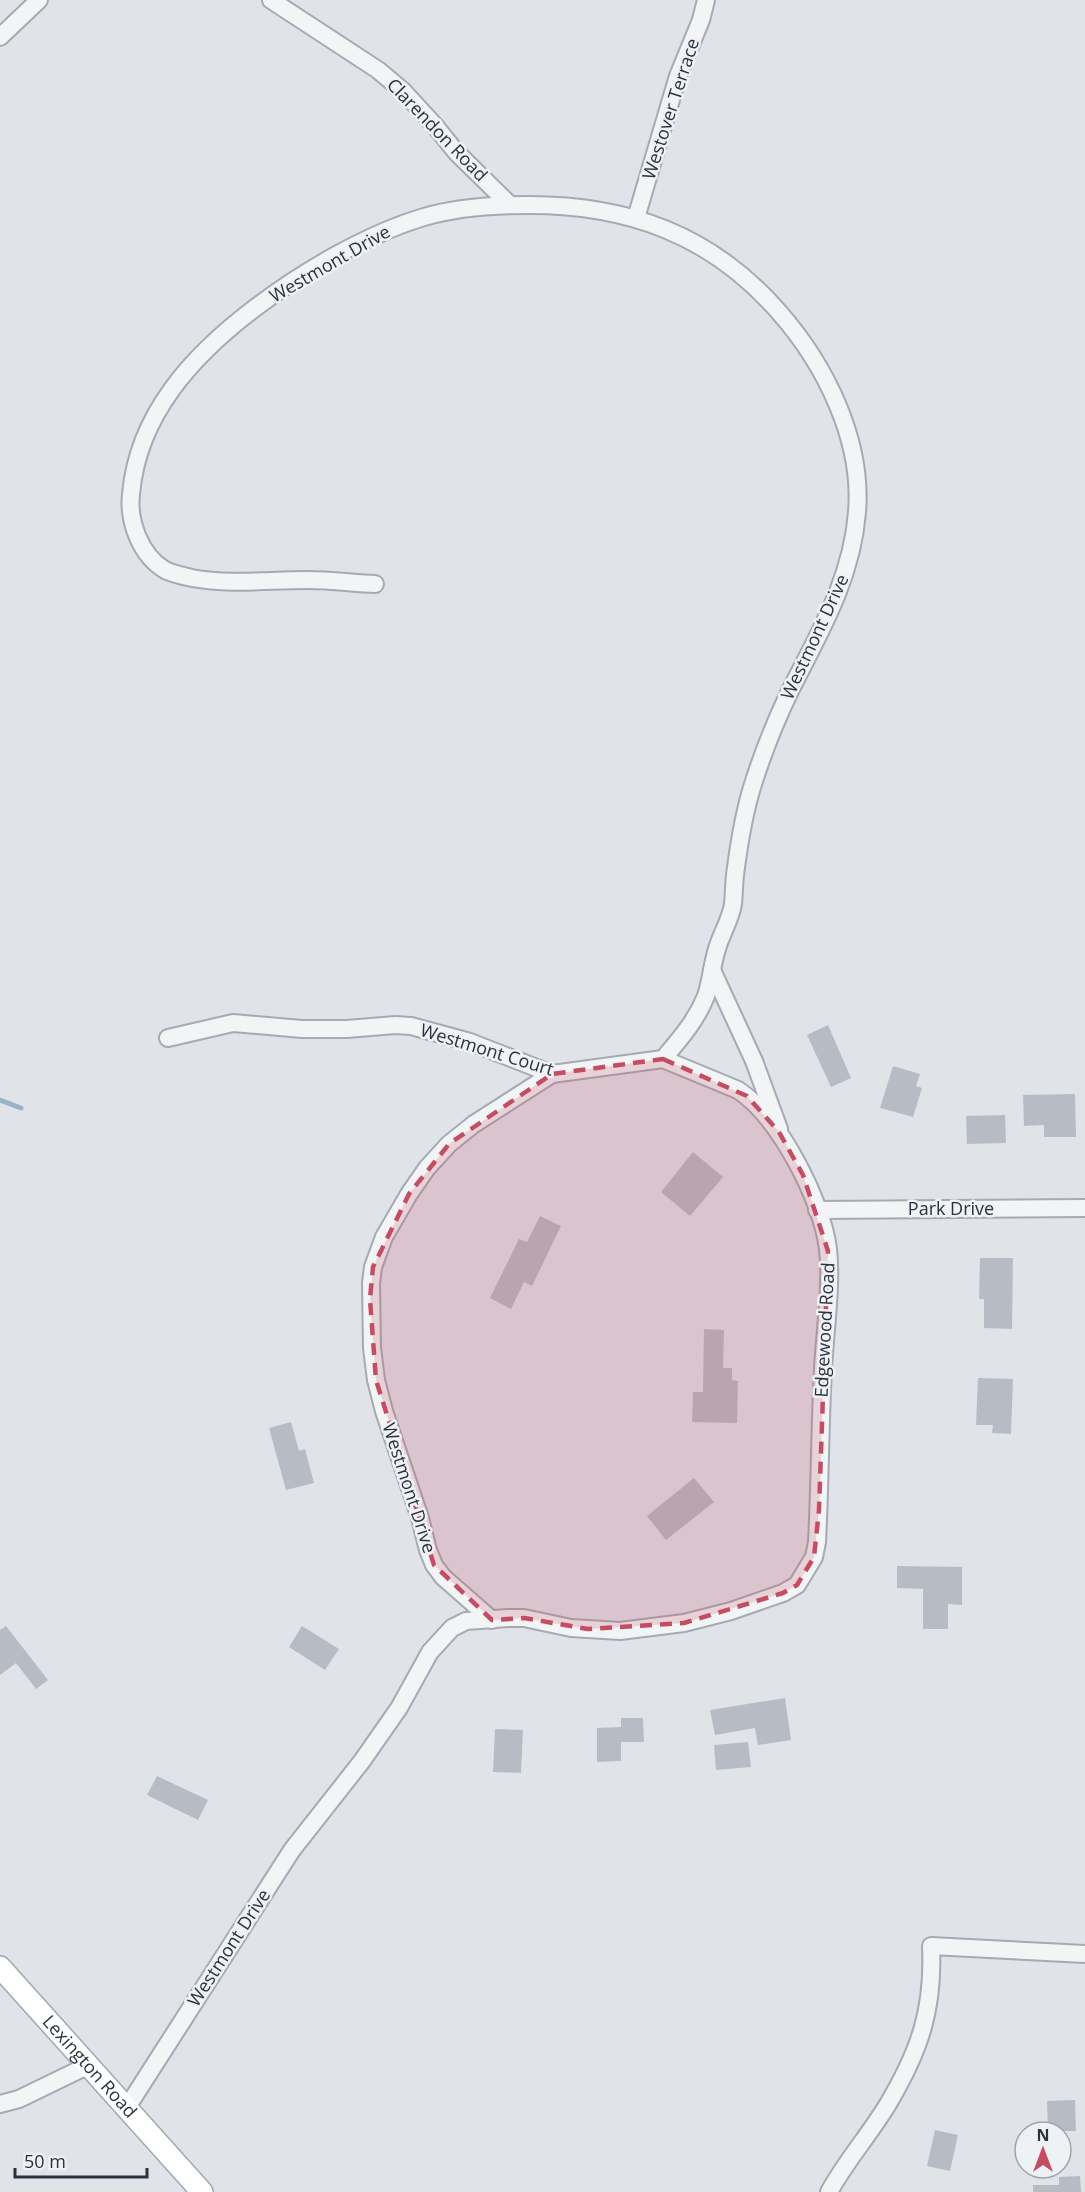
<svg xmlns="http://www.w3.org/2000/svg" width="1085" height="2192" font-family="'Open Sans',sans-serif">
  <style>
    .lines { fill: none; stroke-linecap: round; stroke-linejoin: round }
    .stream { stroke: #9db2c5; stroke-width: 5 }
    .building { fill: #b7bcc4 }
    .minor-casing { stroke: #a6aab2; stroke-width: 20 }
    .major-casing { stroke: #a0a8b3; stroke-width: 24 }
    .minor { stroke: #f2f4f6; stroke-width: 16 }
    .major { stroke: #fff; stroke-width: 21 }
    .marked { fill: #c44d63; fill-opacity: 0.2; stroke: #c44d63; stroke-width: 4.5; stroke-dasharray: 12 8; stroke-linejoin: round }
    .labels { text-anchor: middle; stroke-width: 5; stroke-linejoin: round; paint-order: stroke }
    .street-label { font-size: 18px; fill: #2a323e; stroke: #eff2f5 }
  </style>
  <rect width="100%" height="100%" fill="#e0e3e8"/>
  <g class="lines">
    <!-- stream -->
    <path class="stream" d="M 0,1100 L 21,1108"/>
  </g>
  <!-- building -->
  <g class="building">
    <path d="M 828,1025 L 851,1078 L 831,1087 L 807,1035 Z"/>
    <path d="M 893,1066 L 920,1074 L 916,1086 L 922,1088 L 913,1117 L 880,1108 Z"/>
    <path d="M 1075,1094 L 1076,1137 L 1044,1137 L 1044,1125 L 1024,1126 L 1023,1095 Z"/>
    <path d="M 1005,1115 L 1006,1143 L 967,1144 L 966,1116 Z"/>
    <path d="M 693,1152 L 723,1177 L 690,1216 L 661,1192 Z"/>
    <path d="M 540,1216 L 561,1226 L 532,1286 L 524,1282 L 511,1309 L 490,1298 L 519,1239 L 527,1242 Z"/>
    <path d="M 980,1258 L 1013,1258 L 1012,1329 L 984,1328 L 984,1299 L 979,1299 Z"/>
    <path d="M 704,1329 L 724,1330 L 723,1368 L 732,1368 L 732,1380 L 738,1381 L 737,1423 L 692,1422 L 693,1392 L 703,1392 Z"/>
    <path d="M 978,1378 L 1013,1379 L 1011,1434 L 992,1433 L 993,1425 L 976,1425 Z"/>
    <path d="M 291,1422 L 299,1451 L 305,1449 L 314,1483 L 286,1490 L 269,1428 Z"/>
    <path d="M 694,1478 L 714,1502 L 666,1540 L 647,1516 Z"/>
    <path d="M 897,1566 L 962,1567 L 962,1605 L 948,1604 L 948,1629 L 923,1629 L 923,1589 L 897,1588 Z"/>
    <path d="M 6,1626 L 48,1680 L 36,1689 L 16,1663 L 0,1675 L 0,1630 Z"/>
    <path d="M 302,1626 L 339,1649 L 325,1670 L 289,1647 Z"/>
    <path d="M 785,1698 L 791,1740 L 758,1745 L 755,1728 L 715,1735 L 710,1710 Z"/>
    <path d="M 621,1718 L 643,1718 L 644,1742 L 621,1742 L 621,1761 L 597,1762 L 597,1728 L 621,1727 Z"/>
    <path d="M 495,1729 L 523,1730 L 521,1773 L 493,1772 Z"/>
    <path d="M 748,1742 L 751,1767 L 716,1770 L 714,1745 Z"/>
    <path d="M 157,1776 L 208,1800 L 198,1820 L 147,1795 Z"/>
    <path d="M 1075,2100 L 1076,2131 L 1048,2131 L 1047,2101 Z"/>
    <path d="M 935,2130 L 958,2135 L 950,2171 L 927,2166 Z"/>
    <path d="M 1080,2176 L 1081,2192 L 1033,2192 L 1033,2185 L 1059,2185 L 1059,2177 Z"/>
  </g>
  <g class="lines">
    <defs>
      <g id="minor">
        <path d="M 271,0 L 378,70 L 403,91 L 436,127 L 456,152 L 510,205"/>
        <path d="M 0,37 L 39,0"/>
        <path d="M 636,218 L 678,76 L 701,20 L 706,0"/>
        <path d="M 375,584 C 353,583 330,580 308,580 C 268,580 231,585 192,578 C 183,576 173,574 165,570 C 140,555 128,521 131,494 C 138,414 193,355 255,308 C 302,272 367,234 424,217 C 458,207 494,205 529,205 C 629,205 711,235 778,311 C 825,364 863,440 857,512 C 852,579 819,633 790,691 C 776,720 764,750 754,781 C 744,811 739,843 735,875 C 734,884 734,894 733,904 C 731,919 721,934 717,949 C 712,964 711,981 706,996 C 696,1021 680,1039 663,1059"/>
        <path d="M 712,970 L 754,1061 L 779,1129"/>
        <path d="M 817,1210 L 1085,1208"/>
        <path d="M 492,1620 L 443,1577 L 434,1565 L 428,1550 L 420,1518 L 384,1411 L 376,1380 L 372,1348 L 371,1283 L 373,1267 L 384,1237 L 409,1194 L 427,1168 L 449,1144 L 474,1124 L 552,1074"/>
        <path d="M 0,2104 L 19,2099 L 87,2066"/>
        <path d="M 126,2109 L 292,1850 L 362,1761 L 399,1708 L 430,1652 L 452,1628 L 466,1621 L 508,1618 L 524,1618 L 571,1628 L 620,1631 L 684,1623 L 731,1611 L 783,1593 L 797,1585 L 814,1557 L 817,1542 C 820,1484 820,1426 823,1368 C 825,1332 832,1284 828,1249 C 822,1200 779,1117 738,1090 L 663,1059 L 552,1074 L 470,1042 L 411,1026 L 395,1025 L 347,1029 L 302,1029 L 233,1023 L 168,1038"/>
        <path d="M 829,2192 C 846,2161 870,2134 888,2104 C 920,2050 934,2009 931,1946 L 1085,1954"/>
      </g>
      <g id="major">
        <path id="s1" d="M 0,1967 L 202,2192"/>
      </g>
    </defs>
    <!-- minor casing -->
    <use href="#minor" class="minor-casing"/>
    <!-- major casing -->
    <use href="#major" class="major-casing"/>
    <!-- minor -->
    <use href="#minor" class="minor"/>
    <!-- major -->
    <use href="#major" class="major"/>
  </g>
  <!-- marked area -->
  <path class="marked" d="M 663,1059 L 747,1096 L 779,1132 L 803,1175 L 828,1251 L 819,1510 L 814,1557 L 797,1585 L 783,1593 L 684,1623 L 588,1629 L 524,1618 L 492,1620 L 434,1565 L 376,1380 L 370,1299 L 373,1267 L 409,1194 L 449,1144 L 552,1074 Z"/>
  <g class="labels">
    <!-- street labels -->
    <g class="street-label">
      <text transform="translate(671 109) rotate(-72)" y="6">Westover Terrace</text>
      <text transform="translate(437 130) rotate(46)" y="6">Clarendon Road</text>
      <text transform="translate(330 264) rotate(-30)" y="6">Westmont Drive</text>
      <text transform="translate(815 637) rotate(-65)" y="6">Westmont Drive</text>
      <text transform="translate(487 1050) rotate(17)" y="6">Westmont Court</text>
      <text x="951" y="1215">Park Drive</text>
      <text transform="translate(825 1330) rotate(-87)" y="6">Edgewood Road</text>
      <text transform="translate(409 1488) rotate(72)" y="6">Westmont Drive</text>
      <text transform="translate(229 1948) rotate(-57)" y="6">Westmont Drive</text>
      <text dy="6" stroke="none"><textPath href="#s1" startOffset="134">Lexington Road</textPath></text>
    </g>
  </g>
  <!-- north arrow -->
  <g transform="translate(1043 2150)"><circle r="28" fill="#eff2f5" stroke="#a0a5ac" stroke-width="1.5"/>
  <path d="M0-4.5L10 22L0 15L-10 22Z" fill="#c44d63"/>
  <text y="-9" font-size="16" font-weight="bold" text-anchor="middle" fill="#2a323e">N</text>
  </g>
  <!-- scale -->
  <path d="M15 2168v9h132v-9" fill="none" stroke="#2a323e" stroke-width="3"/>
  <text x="24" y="2168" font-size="18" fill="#2a323e" stroke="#eff2f5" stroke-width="4.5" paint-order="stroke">50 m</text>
</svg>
